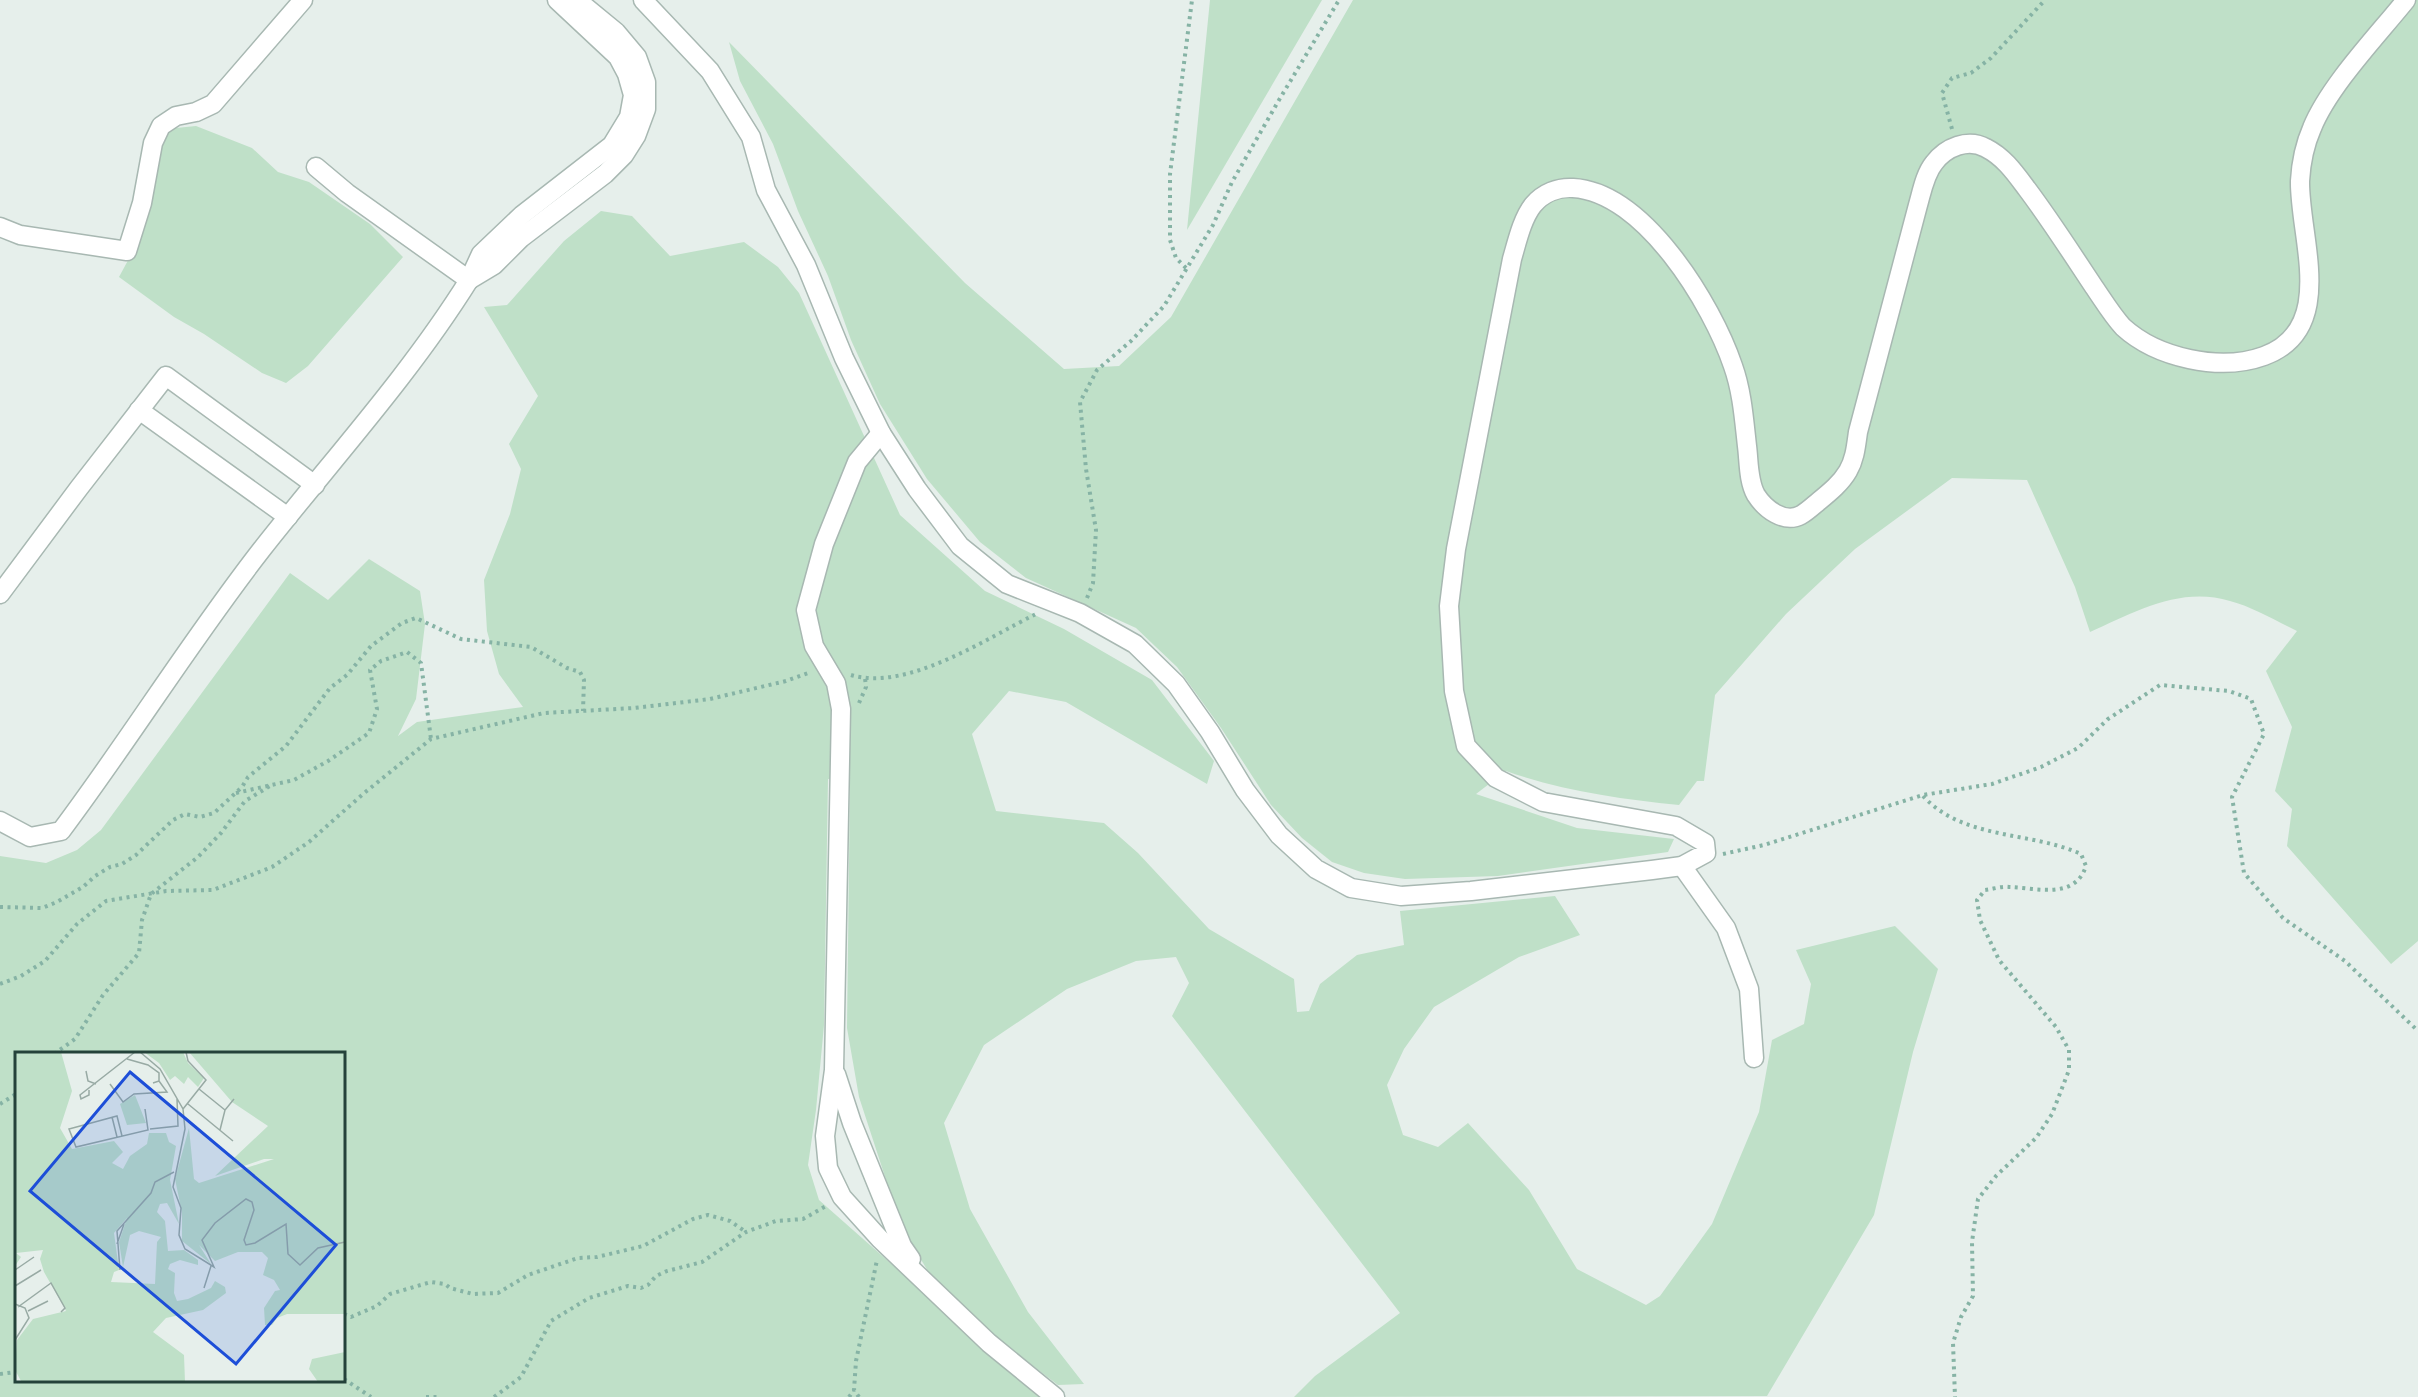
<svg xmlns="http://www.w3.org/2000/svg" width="2418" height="1397" font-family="'PT Sans',sans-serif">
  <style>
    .green { fill: #bfe0c8; fill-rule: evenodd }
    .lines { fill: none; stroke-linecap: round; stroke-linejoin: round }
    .minor-casing { stroke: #a8b8b2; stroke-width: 21 }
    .path { stroke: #86b3a5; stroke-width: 4; stroke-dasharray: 3 4.5; stroke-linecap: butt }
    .minor { stroke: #fff; stroke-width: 18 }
    .inset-road { fill: none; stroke: #98aaa4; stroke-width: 1.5 }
    .view { fill: #1d4ed8; fill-opacity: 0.15; stroke: #1d4ed8; stroke-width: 3 }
    .inset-edge { fill: none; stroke: #24423a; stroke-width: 3 }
  </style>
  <rect width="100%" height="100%" fill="#e6efeb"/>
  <!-- green -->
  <g class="green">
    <path d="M 1210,0 L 1322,0 L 1187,230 Z"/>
    <path d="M 1353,0 L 2418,0 L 2418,941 L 2391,964 L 2287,846 L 2292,809 L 2275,791 L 2292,727 L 2266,671 L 2297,631 C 2276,621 2253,607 2230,601 C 2180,586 2135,612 2090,632 L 2075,587 L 2027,480 L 1952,478 L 1855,549 L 1786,614 L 1715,695 L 1704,781 L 1697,781 L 1679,805 C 1620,799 1562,791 1506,771 L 1476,794 L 1577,828 L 1674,839 L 1668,852 L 1498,876 L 1405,879 L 1364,873 L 1332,862 L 1302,838 L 1271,805 L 1221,728 L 1177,667 L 1136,628 L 1026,578 L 980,542 L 927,479 L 880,404 L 851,340 L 828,276 L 798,211 L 773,144 L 740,81 L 729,42 L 965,283 L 1064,369 L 1119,366 L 1171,317 Z"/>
    <path d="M 196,126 L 252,148 L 278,172 L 309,182 L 370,224 L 403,257 L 308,366 L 286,383 L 262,373 L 204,334 L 174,317 L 119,277 L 132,253 L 166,129 Z"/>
    <path d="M 601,211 L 632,216 L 670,256 L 744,242 L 778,267 L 799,293 L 900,515 L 985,591 L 1064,629 L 1152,680 L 1214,761 L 1207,784 L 1066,702 L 1009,691 L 972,734 L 996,811 L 1104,823 L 1138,853 L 1209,929 L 1294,979 L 1297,1012 L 1309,1011 L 1320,984 L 1357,955 L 1404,945 L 1400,911 L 1555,896 L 1580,935 L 1519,957 L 1434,1007 L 1404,1049 L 1387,1085 L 1403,1135 L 1438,1147 L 1468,1123 L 1529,1190 L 1577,1269 L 1646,1305 L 1660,1296 L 1712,1224 L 1759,1112 L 1772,1040 L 1804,1024 L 1811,984 L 1796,950 L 1895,926 L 1938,969 L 1913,1052 L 1874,1215 L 1767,1396 L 1294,1397 L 1315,1376 L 1400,1313 L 1172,1016 L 1189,983 L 1176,957 L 1136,961 L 1067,989 L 984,1045 L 944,1123 L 970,1209 L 1028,1312 L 1084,1384 L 1058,1385 L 984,1328 L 929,1273 L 907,1236 L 891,1195 L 859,1097 L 847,1028 L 850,783 L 828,779 L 824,1025 L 816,1110 L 808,1165 L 819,1200 L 1042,1397 L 0,1397 L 0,856 L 46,863 L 77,850 L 101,830 L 290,573 L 328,600 L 369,559 L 420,591 L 425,624 L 416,699 L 398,736 L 417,722 L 523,707 L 499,674 L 487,631 L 484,580 L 510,514 L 521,469 L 509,444 L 538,396 L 484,307 L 507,305 L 564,241 ZM 16,1054 L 344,1054 L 344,1380 L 16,1380 Z"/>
  </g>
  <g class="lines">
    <defs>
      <g id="minor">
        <path d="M 643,0 L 710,71 L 751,137 L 766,190 L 806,265 L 844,358 L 881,433 L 917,489 L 960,546 L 1007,584 L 1080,613 L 1135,644 L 1176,684 L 1210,732 L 1245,790 L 1279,835 L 1316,869 L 1351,888 L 1401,896 L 1471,891 L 1652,870 L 1682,866 L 1706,853 L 1705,843 L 1676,826 L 1543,802 L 1496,778 L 1466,746 L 1454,691 L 1449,606 L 1456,549 L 1512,259 C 1517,242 1522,219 1533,205 C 1543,193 1558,187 1573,188 C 1644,192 1712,304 1733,366 C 1742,391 1744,419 1747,446 C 1749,461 1748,481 1756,495 C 1765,509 1784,524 1801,515 C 1808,511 1814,505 1819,501 C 1830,492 1841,483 1848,471 C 1855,459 1856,446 1858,432 L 1918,205 C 1922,191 1925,174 1934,163 C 1946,147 1968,138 1986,148 C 2004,157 2015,173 2027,189 C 2051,221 2072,254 2094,287 C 2103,300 2112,315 2123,327 C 2157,358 2220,372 2264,356 C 2338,329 2299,237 2300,181 C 2301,163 2305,144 2312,128 C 2329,86 2377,36 2406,0"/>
        <path d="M 0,227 L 20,235 L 127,251 L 142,203 L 153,143 L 161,126 L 176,116 L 196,112 L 213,104 L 303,0"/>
        <path d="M 469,280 L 494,265 L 521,238 L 605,174 L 624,155 L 636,136 L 646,109 L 646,82 L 637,57 L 616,32 L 577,0"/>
        <path d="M 469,280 L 481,254 L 522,215 L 612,145 L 629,117 L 633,95 L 627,74 L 618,57 L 557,0"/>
        <path d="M 139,410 L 288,517"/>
        <path d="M 881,433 L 857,462 L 824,544 L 806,610 L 814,646 L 836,683 L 841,709 L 834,1070 L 825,1136 L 828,1168 L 842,1197 L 880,1239 L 989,1343 L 1055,1397"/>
        <path d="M 0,594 L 79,488 L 166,376 L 315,485"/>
        <path d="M 0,821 L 30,837 L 61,831 C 130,739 191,640 262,549 C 332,460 409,376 469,280 L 347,193 L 316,167"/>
        <path d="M 1682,866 L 1726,928 L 1749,989 L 1754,1058"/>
        <path d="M 836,1074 L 852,1123 L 902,1246 L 911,1259"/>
      </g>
    </defs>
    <!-- minor casing -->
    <use href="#minor" class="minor-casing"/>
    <!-- path -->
    <g class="path">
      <path d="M 1952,129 L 1942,93 L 1952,78 L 1971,73 L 1991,58 L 2045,0"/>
      <path d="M 1186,268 L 1176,258 L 1170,240 L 1170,174 L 1192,0"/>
      <path d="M 1087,598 L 1093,583 L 1096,530 L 1086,469 L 1080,402 L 1097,370 L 1131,341 L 1164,306 L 1213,225 L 1232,182 L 1279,100 L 1339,0"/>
      <path d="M 851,675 C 907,692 987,638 1036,614"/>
      <path d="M 859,703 L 866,687 L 865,678"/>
      <path d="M 236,793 L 294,780 L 328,761 L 369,733 L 377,709 L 370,670 L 381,661 L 407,652 L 421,663 L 431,739"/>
      <path d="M 1923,796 C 1963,840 2030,831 2081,854 L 2086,866 C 2075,900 2037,888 2009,887 C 2002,886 1993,889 1985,890 L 1977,900 L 1980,920 L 1999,960 L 2056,1027 L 2069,1050 L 2069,1070 L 2052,1114 L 2036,1138 L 1996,1176 L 1978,1199 L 1972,1242 L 1973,1296 L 1961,1317 L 1953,1343 L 1955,1397"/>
      <path d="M 1723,854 L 1764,845 L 1923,795 L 1992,784 L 2041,767 L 2078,748 L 2108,719 L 2160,685 L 2229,691 L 2251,699 L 2264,734 L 2232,797 L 2244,873 L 2283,918 L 2345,961 L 2418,1031"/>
      <path d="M 0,907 L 42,908 L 57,902 L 83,887 L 95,876 L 110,867 L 122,864 L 136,855 L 173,820 L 185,814 L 200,817 L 214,813 L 242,787 L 248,777 L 286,746 L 330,688 L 347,675 L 371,646 L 402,623 L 416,618 L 461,639 L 531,647 L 567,668 L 580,672 L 584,680 L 583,711"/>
      <path d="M 0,984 L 21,976 L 45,961 L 77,924 L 106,901 L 166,891 L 213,890 L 272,867 L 309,842 L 363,794 L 431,739 L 544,713 L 634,708 L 710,699 L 786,681 L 811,672"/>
      <path d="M 54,1054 L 75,1039 L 103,995 L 139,953 L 142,920 L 151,894 L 198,857 L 221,833 L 245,801 L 270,786"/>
      <path d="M 0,1104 L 16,1094"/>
      <path d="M 344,1314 L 351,1317 L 377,1306 L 390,1294 L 431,1282 L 445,1284 L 450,1288 L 473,1294 L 498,1293 L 528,1275 L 578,1258 L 597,1257 L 643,1246 L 693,1219 L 708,1215 L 730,1221 L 746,1232"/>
      <path d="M 0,1374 L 16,1372"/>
      <path d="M 344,1379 L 371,1397"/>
      <path d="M 426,1397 L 438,1397"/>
      <path d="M 494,1397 L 521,1377 L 551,1321 L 589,1298 L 628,1286 L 641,1288 L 648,1285 L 656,1276 L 667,1271 L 702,1262 L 746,1232 L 776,1221 L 803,1219 L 828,1205"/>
      <path d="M 849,1397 L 854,1390"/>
      <path d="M 859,1397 L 854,1390 L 856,1361 L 877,1260"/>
    </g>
    <!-- minor -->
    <use href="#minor" class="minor"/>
  </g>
  <!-- overview -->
  <g transform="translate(15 1052)">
    <rect width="330" height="330" fill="#e6efeb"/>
    <path d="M 0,0 L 46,0 L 57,39 L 45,76 L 57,97 L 99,89 L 108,100 L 97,111 L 108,117 L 115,104 L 132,92 L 134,81 L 151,81 L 154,90 L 161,94 L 155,128 L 164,172 L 152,151 L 145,152 L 142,160 L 150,169 L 153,199 L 169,198 L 183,208 L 183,213 L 165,208 L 155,212 L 153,217 L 160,221 L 159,241 L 162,249 L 173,247 L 196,236 L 200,229 L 210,235 L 211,241 L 188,258 L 151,266 L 138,280 L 169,303 L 170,330 L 6,329 L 0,318 L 2,288 L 18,267 L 51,259 L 29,220 L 25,207 L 28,198 L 1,201 L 6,205 L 0,214 ZM 112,166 L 104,190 L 108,215 L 115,183 L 124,179 L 146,185 L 142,190 L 140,232 L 96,230 L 99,220 L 104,218 L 99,181 ZM 129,0 L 168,0 L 173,11 L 189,26 L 183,35 L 173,25 L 169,32 L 160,24 L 155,28 L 144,11 ZM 174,0 L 330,0 L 330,262 L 272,262 L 262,266 L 257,273 L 250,273 L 249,256 L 260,239 L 265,238 L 259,228 L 248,223 L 253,206 L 247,200 L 223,200 L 200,209 L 184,193 L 196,212 L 167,189 L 167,161 L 160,127 L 174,76 L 179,127 L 184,131 L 259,107 L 249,107 L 200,124 L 253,74 L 217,50 ZM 120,43 L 131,71 L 112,73 L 105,52 ZM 330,300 L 330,330 L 303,330 L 294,317 L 297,307 Z" fill="#bfe0c8" fill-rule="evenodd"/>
    <path class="inset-road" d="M 125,0 L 145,17 L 168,57 L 170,77 L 158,135 L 166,156 L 164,183 L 170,197 L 199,215 L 187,188 L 200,171 L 231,147 L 237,150 L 239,158 L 229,188 L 231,193 L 240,191 L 271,172 L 273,202 L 285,213 L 303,196 L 330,190M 112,7 L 133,13 L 144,21 L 144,29 L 138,31M 71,19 L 73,29 L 81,32M 95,32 L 108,50 L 119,42 L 152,40 L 144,29M 184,37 L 210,58M 74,38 L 74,43 L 66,47 L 65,43 L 120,0M 173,52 L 218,89M 168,57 L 191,28 L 173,9 L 171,0M 97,65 L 102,85M 135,77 L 163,74 L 162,47M 205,78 L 210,58 L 219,47M 107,84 L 102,64 L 54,77 L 61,95 L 133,78 L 130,57M 102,192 L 109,172M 0,218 L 19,205M 105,218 L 102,179 L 136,141 L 140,130 L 159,120M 0,234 L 26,218M 189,236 L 196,214M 0,252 L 10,256 L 14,266 L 0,288M 3,255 L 36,231 L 50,256 L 46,260M 13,259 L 33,249"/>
    <path class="view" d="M 115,20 L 321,193 L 221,312 L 15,139 Z"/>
    <rect width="330" height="330" class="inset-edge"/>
  </g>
</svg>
